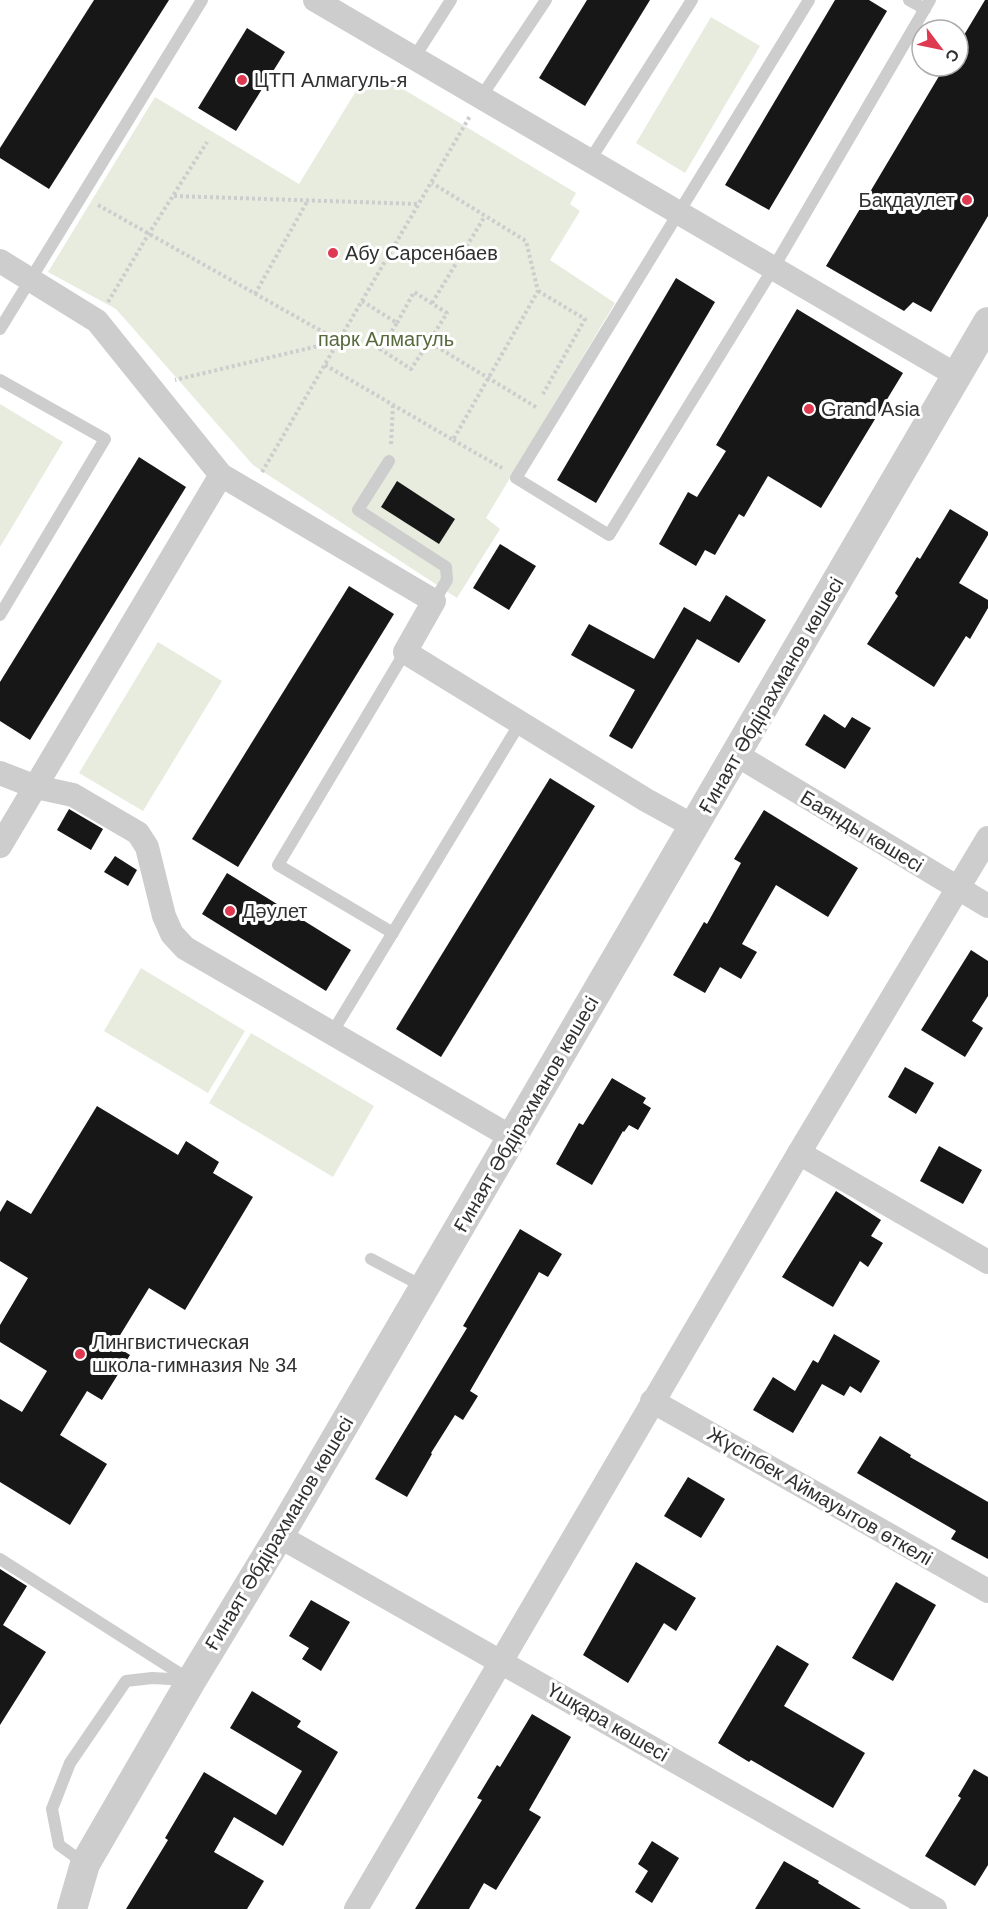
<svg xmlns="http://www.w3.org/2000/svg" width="988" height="1909" font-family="Helvetica,sans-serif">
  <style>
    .green { fill: #e7ecde }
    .building { fill: #171717 }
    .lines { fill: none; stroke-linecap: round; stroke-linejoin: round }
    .path { stroke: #cdcdcd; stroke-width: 4; stroke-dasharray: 3 3; stroke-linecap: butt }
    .service { stroke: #cdcdcd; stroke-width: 12 }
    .minor { stroke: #cdcdcd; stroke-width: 24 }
    .tertiary { stroke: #cdcdcd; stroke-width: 30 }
    .poi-dot { fill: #df3951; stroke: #fff; stroke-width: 2 }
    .labels { text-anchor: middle; stroke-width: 6; stroke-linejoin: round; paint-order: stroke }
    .poi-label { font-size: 20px; fill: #303030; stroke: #fff; text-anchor: start }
    .park-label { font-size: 20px; fill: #566a3e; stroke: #fff }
    .street-label { font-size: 20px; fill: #303030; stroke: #fff }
  </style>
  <rect width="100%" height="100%" fill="#fff"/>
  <!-- green -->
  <g class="green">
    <path d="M 711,17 L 760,46 L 685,173 L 636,143 Z"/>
    <path d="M 364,78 L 383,89 L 388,80 L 576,193 L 570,204 L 580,211 L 550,260 L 615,303 L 486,518 L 500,529 L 457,598 L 253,465 L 116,309 L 48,272 L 155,97 L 299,184 Z"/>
    <path d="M 0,404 L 63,442 L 0,547 Z"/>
    <path d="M 158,642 L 222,681 L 143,811 L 79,773 Z"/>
    <path d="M 141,968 L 245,1031 L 208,1093 L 104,1031 Z"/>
    <path d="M 251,1033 L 374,1106 L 333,1177 L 209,1103 Z"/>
  </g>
  <!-- building -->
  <g class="building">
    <path d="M 94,0 L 169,0 L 49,189 L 0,158 L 0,148 Z"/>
    <path d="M 587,0 L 650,0 L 585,106 L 539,78 Z"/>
    <path d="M 835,0 L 869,0 L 887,11 L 769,210 L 725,185 Z"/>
    <path d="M 985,0 L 988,0 L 988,216 L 931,312 L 913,302 L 904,311 L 826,266 L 945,66 L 958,66 L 958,45 Z"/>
    <path d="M 247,28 L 285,52 L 236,131 L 198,108 Z"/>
    <path d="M 676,278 L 715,302 L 596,503 L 557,480 Z"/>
    <path d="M 797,309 L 903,373 L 821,508 L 768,476 L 744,517 L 739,514 L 715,555 L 705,550 L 696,566 L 659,544 L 688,492 L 697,497 L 726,451 L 716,445 Z"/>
    <path d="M 139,457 L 186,487 L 30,740 L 0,721 L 0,682 Z"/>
    <path d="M 397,481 L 455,519 L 439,544 L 381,507 Z"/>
    <path d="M 950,509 L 988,532 L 988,535 L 959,583 L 988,600 L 988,608 L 970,639 L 966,636 L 934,687 L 867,644 L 898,596 L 895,593 L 917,557 L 920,559 Z"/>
    <path d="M 500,544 L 536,566 L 509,610 L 473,588 Z"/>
    <path d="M 349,586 L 394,614 L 238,867 L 192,839 Z"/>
    <path d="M 726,595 L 766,620 L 739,663 L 697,639 L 632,749 L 609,736 L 635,690 L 571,655 L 589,624 L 654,659 L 684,607 L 710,622 Z"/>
    <path d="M 824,714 L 845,728 L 852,717 L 871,728 L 845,769 L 805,745 Z"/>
    <path d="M 550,778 L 595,806 L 441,1057 L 396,1029 Z"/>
    <path d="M 69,809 L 103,829 L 91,850 L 57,830 Z"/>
    <path d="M 764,810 L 858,868 L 828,917 L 776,885 L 742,944 L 757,952 L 741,979 L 720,967 L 705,993 L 673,975 L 704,922 L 707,924 L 741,863 L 734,859 Z"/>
    <path d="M 115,856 L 137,870 L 128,886 L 104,872 Z"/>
    <path d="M 227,873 L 351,950 L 326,991 L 202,914 Z"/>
    <path d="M 971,950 L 988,961 L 988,996 L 972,1021 L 983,1028 L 965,1057 L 921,1030 Z"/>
    <path d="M 905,1067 L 934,1083 L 916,1114 L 888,1097 Z"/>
    <path d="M 612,1078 L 646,1098 L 643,1103 L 651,1108 L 638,1130 L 629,1125 L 624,1132 L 623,1131 L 592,1185 L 556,1164 L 579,1123 L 583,1125 Z"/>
    <path d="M 97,1106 L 178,1155 L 186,1141 L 219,1162 L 213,1173 L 253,1197 L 185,1310 L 149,1288 L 114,1345 L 130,1355 L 102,1400 L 87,1391 L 60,1435 L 107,1464 L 70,1525 L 0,1482 L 0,1399 L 22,1412 L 47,1371 L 0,1342 L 0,1325 L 28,1278 L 0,1261 L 0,1212 L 7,1200 L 31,1214 Z"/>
    <path d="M 939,1146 L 982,1170 L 963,1204 L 920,1181 Z"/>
    <path d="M 836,1191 L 881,1220 L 871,1236 L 883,1243 L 868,1267 L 860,1261 L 833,1307 L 782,1277 Z"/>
    <path d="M 520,1229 L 562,1254 L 548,1277 L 539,1272 L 534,1281 L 470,1391 L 478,1396 L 463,1420 L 455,1415 L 431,1453 L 432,1454 L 407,1497 L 375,1479 L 467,1328 L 463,1326 Z"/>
    <path d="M 834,1334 L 880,1361 L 861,1393 L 850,1386 L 844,1396 L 822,1384 L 793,1433 L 753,1410 L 773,1377 L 795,1391 L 813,1360 L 818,1363 Z"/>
    <path d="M 880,1436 L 911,1455 L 910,1457 L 988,1502 L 988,1559 L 951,1539 L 956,1531 L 857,1473 Z"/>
    <path d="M 688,1477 L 725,1499 L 701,1538 L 664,1516 Z"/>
    <path d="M 636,1562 L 696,1598 L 676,1631 L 664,1623 L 628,1683 L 583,1655 Z"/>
    <path d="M 0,1569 L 27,1586 L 3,1625 L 46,1652 L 0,1725 Z"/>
    <path d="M 896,1582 L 936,1605 L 893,1681 L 852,1658 Z"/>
    <path d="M 311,1600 L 350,1622 L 321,1671 L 302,1659 L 309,1648 L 289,1636 Z"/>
    <path d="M 777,1645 L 809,1664 L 784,1706 L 865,1753 L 833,1808 L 751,1760 L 749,1762 L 718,1743 Z"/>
    <path d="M 252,1691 L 301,1721 L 297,1727 L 338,1752 L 283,1846 L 234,1817 L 214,1852 L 264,1881 L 247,1909 L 126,1909 L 168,1840 L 165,1838 L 204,1772 L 276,1815 L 302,1771 L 230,1728 Z"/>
    <path d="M 532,1714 L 571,1737 L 529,1810 L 541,1817 L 496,1890 L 484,1883 L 469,1909 L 415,1909 L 482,1800 L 477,1798 L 497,1765 L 500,1767 Z"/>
    <path d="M 974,1769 L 988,1777 L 988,1865 L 975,1886 L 925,1856 L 961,1798 L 958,1796 Z"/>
    <path d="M 652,1841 L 679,1858 L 652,1903 L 635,1892 L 648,1871 L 638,1864 Z"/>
    <path d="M 784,1861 L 819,1881 L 818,1883 L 861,1909 L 755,1909 Z"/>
  </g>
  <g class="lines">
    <!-- path -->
    <g class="path">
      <path d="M 174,196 L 419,204"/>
      <path d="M 98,205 L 339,341 L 175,380"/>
      <path d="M 538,291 L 585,319 L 543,394"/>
      <path d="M 255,294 L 308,200"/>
      <path d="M 362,301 L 397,323 L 380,349 L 411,369 L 429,342 L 536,407"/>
      <path d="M 108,302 L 148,235 L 207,142"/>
      <path d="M 432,303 L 485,216"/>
      <path d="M 397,323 L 414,292 L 447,313 L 429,342"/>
      <path d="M 325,365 L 453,440 L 538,291 L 526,241 L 432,183"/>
      <path d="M 453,440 L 502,468"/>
      <path d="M 391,444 L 393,405"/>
      <path d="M 262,472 L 470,116"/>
    </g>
    <!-- service -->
    <g class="service">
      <path d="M 809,0 L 516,478 L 609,535 L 774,267 L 930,0"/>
      <path d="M 909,0 L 925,9"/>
      <path d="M 414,58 L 451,0"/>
      <path d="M 481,97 L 546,0"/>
      <path d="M 590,160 L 692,0"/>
      <path d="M 0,329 L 202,0"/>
      <path d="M 0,380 L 105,439 L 0,615"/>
      <path d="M 389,461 L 358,510 L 446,567 L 447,580 L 434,601"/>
      <path d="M 393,933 L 278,865 L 405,652"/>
      <path d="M 332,1033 L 520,723"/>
      <path d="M 371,1259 L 424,1287"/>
      <path d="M 0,1559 L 190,1680"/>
      <path d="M 84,1863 L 59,1845 L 52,1809 L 70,1763 L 126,1681 L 152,1678 L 189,1680"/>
    </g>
    <!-- minor -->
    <g class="minor">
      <path d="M 315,0 L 956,375"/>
      <path d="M 0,261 L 97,321 L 221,475 L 434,601 L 405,652 L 646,800 L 695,827"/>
      <path d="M 737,755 L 988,906"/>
      <path d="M 0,773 L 36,787 L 73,795 L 138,833 L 147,847 L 164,916 L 172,934 L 185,948 L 513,1138"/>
      <path d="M 0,846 L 221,475"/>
      <path d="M 799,1153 L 988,1262"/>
      <path d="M 652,1401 L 988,1591"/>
      <path d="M 279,1536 L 935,1909"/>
      <path d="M 356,1909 L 799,1153 L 988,838"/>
    </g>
    <!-- tertiary -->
    <path class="tertiary" d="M 72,1909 L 85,1864 L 191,1681 L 279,1536 L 988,322"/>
  </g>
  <!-- markers -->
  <g class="poi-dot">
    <circle cx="242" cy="80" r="6"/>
    <circle cx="967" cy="200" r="6"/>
    <circle cx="333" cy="253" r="6"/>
    <circle cx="809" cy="409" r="6"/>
    <circle cx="230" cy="911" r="6"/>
    <circle cx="80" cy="1354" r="6"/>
  </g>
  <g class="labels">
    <!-- poi labels -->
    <g class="poi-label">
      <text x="254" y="87">ЦТП Алмагуль-я</text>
      <text x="955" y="207" text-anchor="end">Бақдаулет</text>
      <text x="345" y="260">Абу Сарсенбаев</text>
      <text x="821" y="416">Grand Asia</text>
      <text x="242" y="918">Дәулет</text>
      <text x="92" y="1349">Лингвистическая<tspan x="92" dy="23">школа-гимназия № 34</tspan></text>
    </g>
    <!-- park labels -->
    <g class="park-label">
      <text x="386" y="346">парк Алмагуль</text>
    </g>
    <!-- street labels -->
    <g class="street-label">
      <text transform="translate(771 695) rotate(-60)" y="7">Ғинаят Әбдірахманов көшесі</text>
      <text transform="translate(862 831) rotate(31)" y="7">Баянды көшесі</text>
      <text transform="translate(526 1114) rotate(-60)" y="7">Ғинаят Әбдірахманов көшесі</text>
      <text transform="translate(820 1496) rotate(30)" y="7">Жүсіпбек Аймауытов өткелі</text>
      <text transform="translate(279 1533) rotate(-59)" y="7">Ғинаят Әбдірахманов көшесі</text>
      <text transform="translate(608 1722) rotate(30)" y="7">Үшқара көшесі</text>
    </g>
  </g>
  <!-- north arrow -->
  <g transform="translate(940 48) rotate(122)"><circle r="28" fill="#ffffff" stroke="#acacac" stroke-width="1.5"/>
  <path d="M0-4.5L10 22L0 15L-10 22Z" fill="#df3951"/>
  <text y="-9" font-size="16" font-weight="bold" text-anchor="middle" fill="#303030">С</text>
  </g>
</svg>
